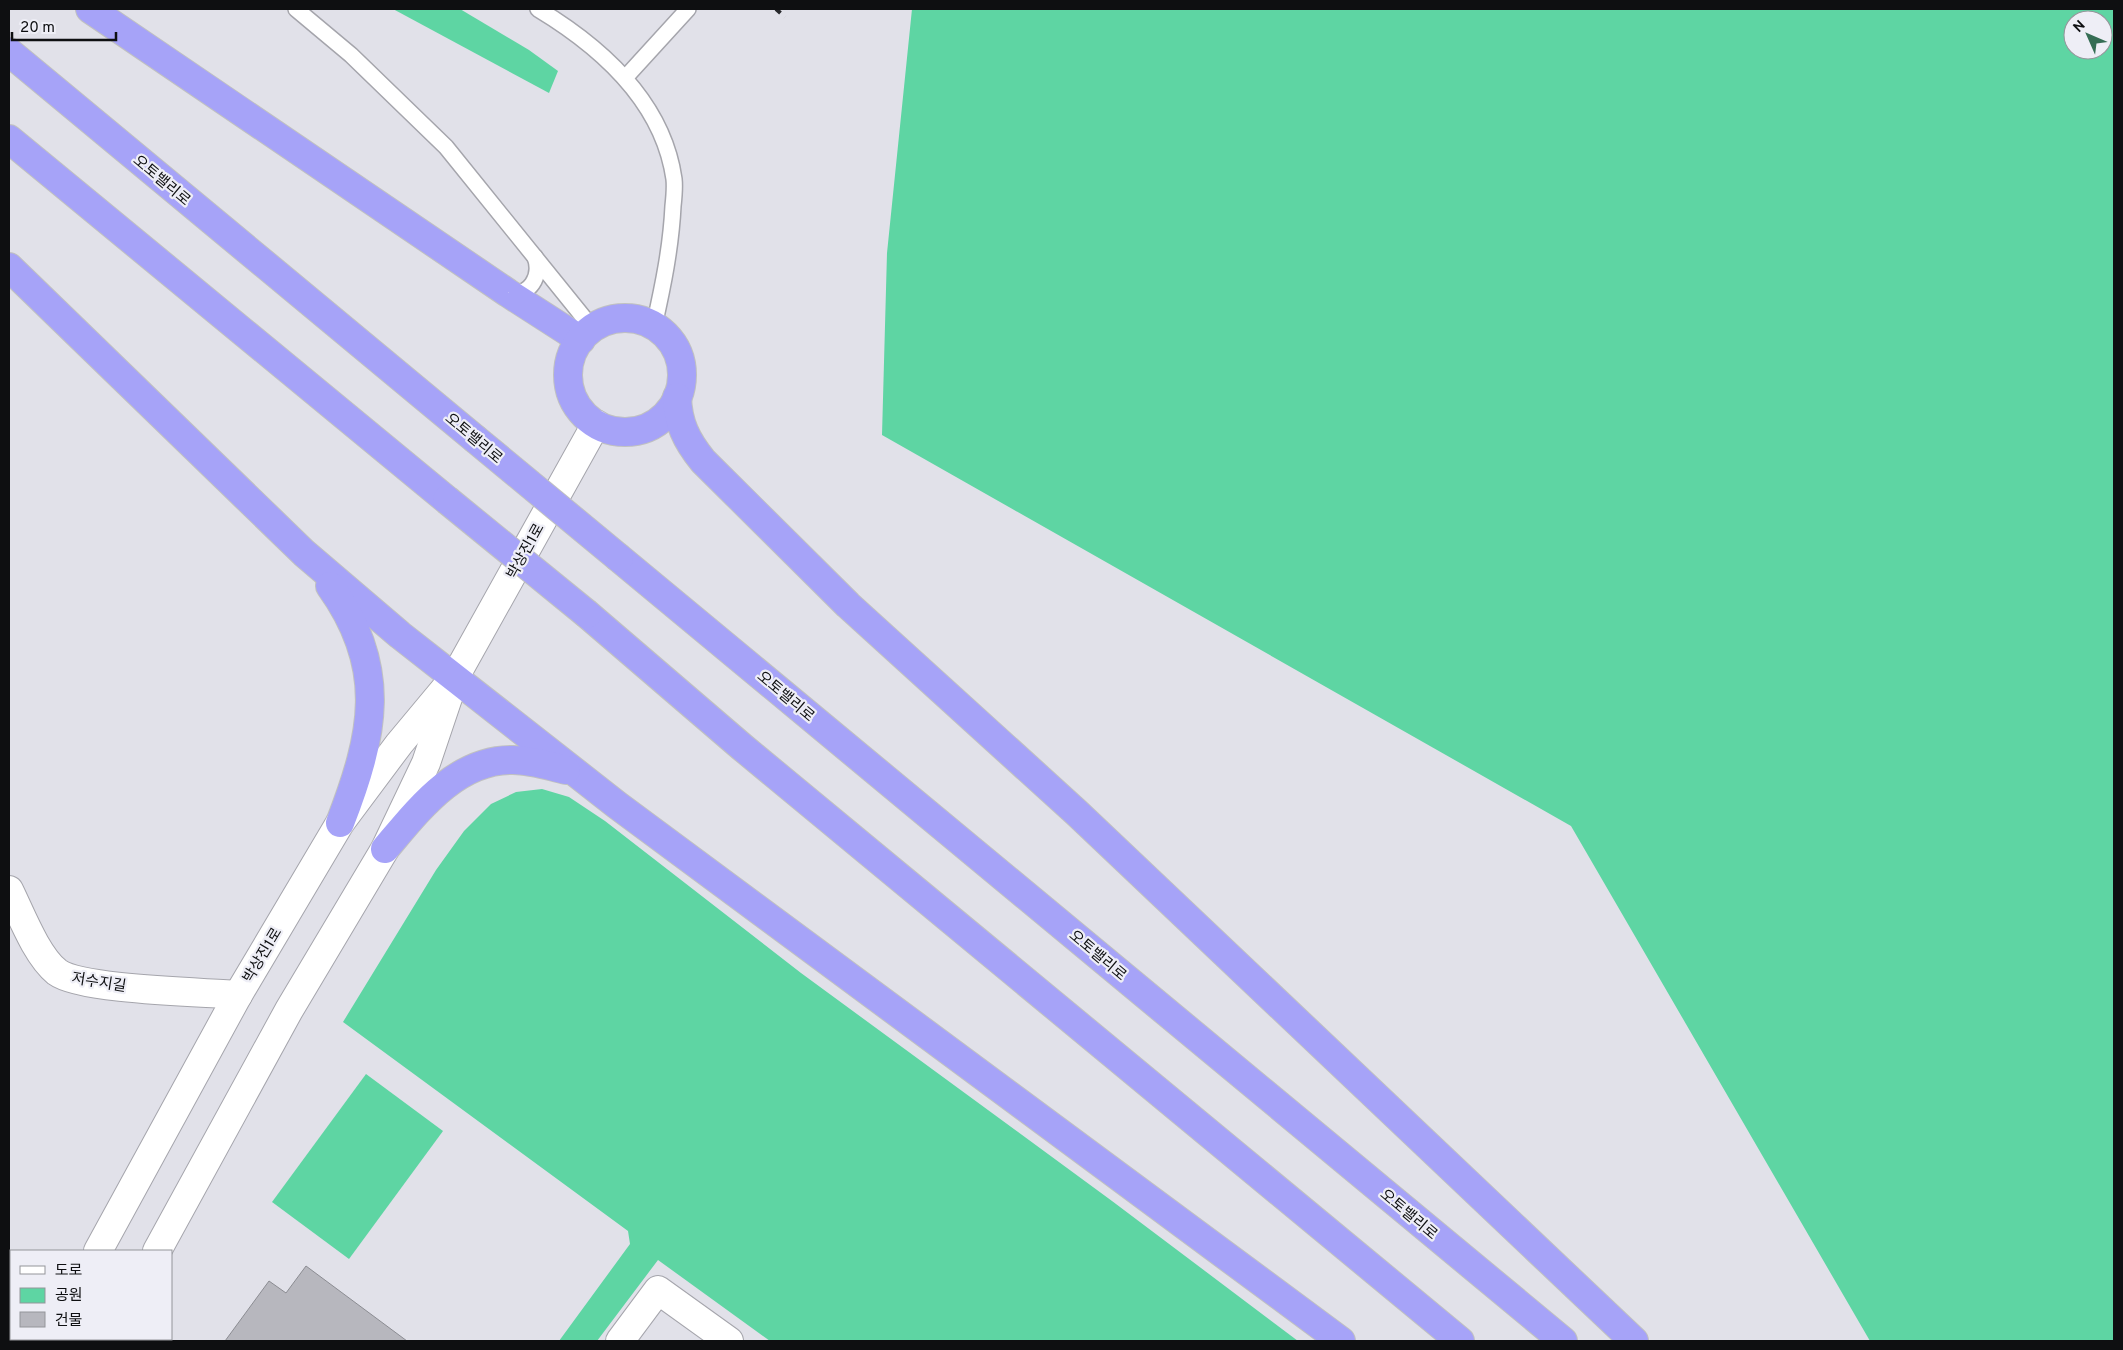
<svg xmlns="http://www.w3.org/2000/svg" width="2123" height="1350" font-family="Overpass,'Noto Sans KR',sans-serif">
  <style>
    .green { fill: #5ed5a3; fill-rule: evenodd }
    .building { fill: #b7b7be; stroke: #8b8c92 }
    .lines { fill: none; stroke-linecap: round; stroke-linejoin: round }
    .service-casing { stroke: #a5a5ac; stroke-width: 18 }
    .minor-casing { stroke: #a5a5ac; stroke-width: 30 }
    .tertiary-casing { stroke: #a5a5ac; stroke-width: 30 }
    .trunk-casing { stroke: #c0c1c1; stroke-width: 30 }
    .service { stroke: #fff; stroke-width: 15 }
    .minor { stroke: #fff; stroke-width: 28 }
    .tertiary { stroke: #fff; stroke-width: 28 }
    .trunk { stroke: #a6a3f8; stroke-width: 28 }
    .rail { stroke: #27282b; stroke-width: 4; stroke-dasharray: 6 6; stroke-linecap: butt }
    .trunk-bridge-casing { stroke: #c0c1c1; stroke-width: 30; stroke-linecap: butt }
    .trunk-bridge { stroke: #a6a3f8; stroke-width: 28 }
    .labels { text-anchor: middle; stroke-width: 4.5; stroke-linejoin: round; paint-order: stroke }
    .street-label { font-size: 15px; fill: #0e0f11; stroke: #eeeef6 }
  </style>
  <rect width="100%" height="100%" fill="#e1e1e9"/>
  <!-- green -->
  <g class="green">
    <path d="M 393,9 L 460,9 L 529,50 L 558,71 L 549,93 Z"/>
    <path d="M 912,9 L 2114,9 L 2114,1341 L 1870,1341 L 1571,826 L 882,435 L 887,253 ZM 2073,20 L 2103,20 L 2103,50 L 2073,50 Z"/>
    <path d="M 542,789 L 569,797 L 605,821 L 801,973 L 1112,1201 L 1298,1341 L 770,1341 L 658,1260 L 597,1341 L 559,1341 L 630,1244 L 628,1231 L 343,1022 L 436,870 L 464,831 L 491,804 L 516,792 Z"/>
    <path d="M 366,1074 L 443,1131 L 349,1259 L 272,1202 Z"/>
  </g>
  <!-- building -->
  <path class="building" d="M 306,1266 L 407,1341 L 225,1341 L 269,1281 L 286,1293 Z"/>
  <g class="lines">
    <defs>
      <g id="service">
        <path d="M 296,9 L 351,55 L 446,147 L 593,329"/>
        <path d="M 538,9 C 601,47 663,102 674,179 C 675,188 674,197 673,206 C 671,247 663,286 654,326"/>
        <path d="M 625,78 L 688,9"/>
        <path d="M 508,293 C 530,297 542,276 535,257"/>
      </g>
      <g id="minor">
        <path d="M 9,890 C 21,914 36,955 57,972 C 81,990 202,992 238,995"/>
        <path d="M 620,1341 L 658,1290 L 729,1341"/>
      </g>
      <g id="tertiary">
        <path d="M 98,1251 L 238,995 L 340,823 L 399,744 L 449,684"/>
        <path d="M 157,1251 L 289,1010 L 385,849 L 426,763 L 455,677 L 596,424"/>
        <path d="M 49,1341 L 51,1339"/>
        <path d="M 108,1341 L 110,1339"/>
      </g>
      <g id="trunk">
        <path d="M 90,9 L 508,293 L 581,340"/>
        <path d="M 9,52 L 474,438"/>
        <path d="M 9,139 L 447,500"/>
        <path d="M 9,267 L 304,553 L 400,635 L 617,805 L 1341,1341"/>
        <circle cx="625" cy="375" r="57"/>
        <path d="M 677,397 C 678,423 686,440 703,461 L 848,605 L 1077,813 L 1634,1341"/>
        <path d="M 619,558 L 1563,1341"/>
        <path d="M 330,586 C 389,668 374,735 340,823"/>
        <path d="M 587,614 L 742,747 L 1460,1341"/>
        <path d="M 385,849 C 418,810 456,759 513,760 C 531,760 549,766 566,770"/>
      </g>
    </defs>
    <!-- service casing -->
    <use href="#service" class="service-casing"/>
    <!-- minor casing -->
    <use href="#minor" class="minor-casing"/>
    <!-- tertiary casing -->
    <use href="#tertiary" class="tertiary-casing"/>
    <!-- trunk casing -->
    <use href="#trunk" class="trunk-casing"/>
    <!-- service -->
    <use href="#service" class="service"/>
    <!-- minor -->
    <use href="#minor" class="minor"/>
    <!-- tertiary -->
    <use href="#tertiary" class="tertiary"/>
    <!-- trunk -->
    <use href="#trunk" class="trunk"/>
    <!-- rail -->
    <path class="rail" d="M 776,9 L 785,17"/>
    <defs>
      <g id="trunk-bridge">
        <path d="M 474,438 L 619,558"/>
        <path d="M 447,500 L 587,614"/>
      </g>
    </defs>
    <!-- trunk-bridge casing -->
    <use href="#trunk-bridge" class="trunk-bridge-casing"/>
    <!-- trunk-bridge -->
    <use href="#trunk-bridge" class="trunk-bridge"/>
  </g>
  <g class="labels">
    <!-- street labels -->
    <g class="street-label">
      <text transform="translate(162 180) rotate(40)" y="5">오토밸리로</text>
      <text transform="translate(474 438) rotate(40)" y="5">오토밸리로</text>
      <text transform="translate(525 551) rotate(-61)" y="5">박상진1로</text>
      <text transform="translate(786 696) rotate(40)" y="5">오토밸리로</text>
      <text transform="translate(262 955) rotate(-59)" y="5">박상진1로</text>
      <text transform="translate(1098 955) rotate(40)" y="5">오토밸리로</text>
      <text transform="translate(99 982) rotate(9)" y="5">저수지길</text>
      <text transform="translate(1409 1214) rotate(40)" y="5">오토밸리로</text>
    </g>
  </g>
  <!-- border -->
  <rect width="2123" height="1350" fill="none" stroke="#0e0f11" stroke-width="20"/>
  <!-- legend -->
  <rect x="10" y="1250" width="162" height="90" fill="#eeeef6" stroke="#94959a"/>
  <rect x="20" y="1266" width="25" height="8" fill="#ffffff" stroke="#94959a"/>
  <text x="55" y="1275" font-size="15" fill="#0e0f11">도로</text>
  <rect x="20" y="1288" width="25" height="15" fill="#5ed5a3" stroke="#94959a"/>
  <text x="55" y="1300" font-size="15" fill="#0e0f11">공원</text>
  <rect x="20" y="1312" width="25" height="15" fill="#b7b7be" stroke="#94959a"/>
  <text x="55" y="1325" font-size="15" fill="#0e0f11">건물</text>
  <!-- north arrow -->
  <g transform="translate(2088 35) rotate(315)"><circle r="24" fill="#eeeef6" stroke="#94959a"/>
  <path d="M0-4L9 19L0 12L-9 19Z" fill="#356d54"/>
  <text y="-8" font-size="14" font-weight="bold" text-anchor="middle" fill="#0e0f11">N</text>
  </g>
  <!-- scale -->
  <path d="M12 32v8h104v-8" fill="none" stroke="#0e0f11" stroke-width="2.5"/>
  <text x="20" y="32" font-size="15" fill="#0e0f11" stroke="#eeeef6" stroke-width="4" paint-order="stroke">20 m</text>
</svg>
